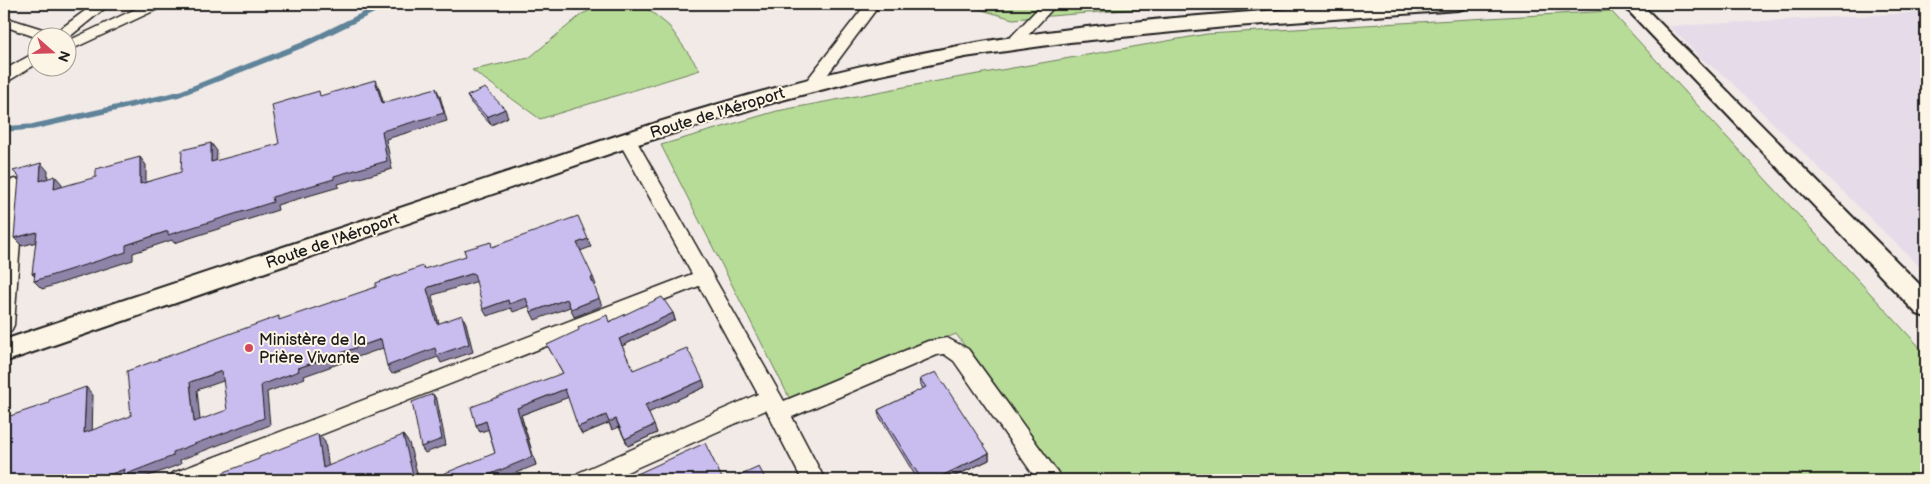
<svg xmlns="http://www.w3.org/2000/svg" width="1930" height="484" font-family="'Balsamiq Sans',sans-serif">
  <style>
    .built { fill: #e6dce9 }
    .green { fill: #b7dc97; stroke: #6a7c5a }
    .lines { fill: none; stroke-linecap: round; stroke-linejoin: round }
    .stream { stroke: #5f8399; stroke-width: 5.5 }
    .minor-casing { stroke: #1c1c1c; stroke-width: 3 }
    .tertiary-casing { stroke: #1c1c1c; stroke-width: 4 }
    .secondary-casing { stroke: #1c1c1c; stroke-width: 4 }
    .minor { fill: #fcf5e5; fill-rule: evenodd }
    .tertiary { fill: #fcf5e5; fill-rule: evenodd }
    .secondary { fill: #fcf5e5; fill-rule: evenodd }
    .wall { fill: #ada3ce; stroke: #1c1c1c }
    .shaded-wall { fill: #8d84a7; stroke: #1c1c1c }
    .building { fill: #c9bdef; stroke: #1c1c1c; fill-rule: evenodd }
    .poi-dot { fill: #d1495b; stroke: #fcf5e5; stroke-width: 2 }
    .labels { text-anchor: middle; stroke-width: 4; stroke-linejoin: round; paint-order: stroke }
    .street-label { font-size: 16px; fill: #1c1c1c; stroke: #fcf5e5 }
    .poi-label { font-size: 16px; fill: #1c1c1c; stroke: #fcf5e5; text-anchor: start }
  </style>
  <rect width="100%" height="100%" fill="#f2eae7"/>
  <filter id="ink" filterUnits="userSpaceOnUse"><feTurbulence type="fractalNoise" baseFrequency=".02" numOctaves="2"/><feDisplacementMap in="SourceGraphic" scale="10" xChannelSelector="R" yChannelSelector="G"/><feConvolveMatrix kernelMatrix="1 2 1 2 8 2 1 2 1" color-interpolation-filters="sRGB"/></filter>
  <g filter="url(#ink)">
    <!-- built -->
    <path class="built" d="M 1926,12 L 1926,273 L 1727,78 L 1704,61 L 1669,26 Z"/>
    <!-- green -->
    <g class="green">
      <path d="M 604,4 L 642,4 L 669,26 L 700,70 L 540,119 L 472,70 L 529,58 L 582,14 Z"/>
      <path d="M 961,4 L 1200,4 L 1013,19 Z"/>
      <path d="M 1611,11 L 1926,354 L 1926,480 L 1064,480 L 956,334 L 791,401 L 661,145 L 777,111 L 904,87 L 1207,34 Z"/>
    </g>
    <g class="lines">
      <!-- stream -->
      <path class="stream" d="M 4,129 L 32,127 L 179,94 L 305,44 L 386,4"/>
      <defs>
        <g id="minor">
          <path d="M 94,4 L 110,4 L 68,38 L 38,38 L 4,26 L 4,17 L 55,33 Z"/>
          <path d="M 146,4 L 164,4 L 162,7 L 68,51 L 68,41 Z"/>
          <path d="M 866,4 L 880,4 L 819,86 L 807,86 L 805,83 L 807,80 Z"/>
          <path d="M 1042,4 L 1057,4 L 1018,46 L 1008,46 L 1005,43 L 1008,40 Z"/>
          <path d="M 38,51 L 38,63 L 10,80 L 4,82 L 4,70 Z"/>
          <path d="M 627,134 L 633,136 L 636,140 L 784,401 L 928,341 L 947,338 L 968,349 L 1058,473 L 1061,480 L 1037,480 L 954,361 L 944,354 L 937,355 L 792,417 L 825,480 L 802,480 L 766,410 L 609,480 L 575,480 L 578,473 L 758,394 L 699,286 L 206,480 L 170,480 L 173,473 L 692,274 L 618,140 L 621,136 Z"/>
          <path d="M 15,179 L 21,181 L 24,185 L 14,325 L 11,331 L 4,333 C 3,310 0,195 9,181 Z"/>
        </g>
        <path id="tertiary" d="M 1622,4 L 1641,4 L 1926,291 L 1926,317 L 1917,314 Z"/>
        <path id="secondary" d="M 1368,4 L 1468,4 L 1465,8 L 1458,10 L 1236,26 L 1070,42 L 965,57 L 867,78 L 778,101 L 635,145 L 4,362 L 4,340 L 619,135 C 732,98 846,66 964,45 C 1097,21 1233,13 1368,4 Z"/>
      </defs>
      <!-- minor casing -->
      <use href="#minor" class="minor-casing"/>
      <!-- tertiary casing -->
      <use href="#tertiary" class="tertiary-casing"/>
      <!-- secondary casing -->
      <use href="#secondary" class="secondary-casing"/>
      <!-- minor -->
      <use href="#minor" class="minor"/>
      <!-- tertiary -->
      <use href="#tertiary" class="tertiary"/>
      <!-- secondary -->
      <use href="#secondary" class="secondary"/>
    </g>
    <!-- wall -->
    <g class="wall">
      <path d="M 467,96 L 508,117 L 491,125 L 471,103 Z"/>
      <path d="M 673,313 L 675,320 L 622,346 L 633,370 L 705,387 L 648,412 L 657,433 L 628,446 L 619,427 L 612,430 L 609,423 L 582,434 L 568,397 L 521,415 L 536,465 L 495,453 L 488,429 L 480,432 L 476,425 L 563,373 L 547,345 L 609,322 Z"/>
      <path d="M 920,379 L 989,453 L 989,460 L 947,480 L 918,480 L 879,416 L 878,410 L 923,389 L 921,385 Z"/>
    </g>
    <!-- shaded-wall -->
    <g class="shaded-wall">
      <path d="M 283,4 L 291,4 L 284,7 Z"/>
      <path d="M 375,80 L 379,88 L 386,111 L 382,103 Z"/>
      <path d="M 436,88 L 440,96 L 447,121 L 386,139 L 392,169 L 338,184 L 339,187 L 277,205 L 278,210 L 174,243 L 172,240 L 133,253 L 133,260 L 42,289 L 34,281 L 38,280 L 32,274 L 126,245 L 334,176 L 382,131 Z"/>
      <path d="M 505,109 L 508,117 L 491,125 L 487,117 Z"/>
      <path d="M 211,143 L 217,151 L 216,170 L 211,162 Z"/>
      <path d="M 140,157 L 146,165 L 146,192 L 140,184 Z"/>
      <path d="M 41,163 L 48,171 L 47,189 L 40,181 Z"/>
      <path d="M 55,176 L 62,184 L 61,197 L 54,189 Z"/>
      <path d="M 37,232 L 44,240 L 22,246 L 14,238 Z"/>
      <path d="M 588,239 L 591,247 L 580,251 L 577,243 Z"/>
      <path d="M 474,273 L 478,281 L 433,295 L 432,296 L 441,332 L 437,324 L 427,289 L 429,287 Z"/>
      <path d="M 593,277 L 596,285 L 594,286 L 591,278 Z"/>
      <path d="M 526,298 L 530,306 L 513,312 L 511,308 L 487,316 L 483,309 L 508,300 Z"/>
      <path d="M 599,298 L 602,306 L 574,317 L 571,309 Z"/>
      <path d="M 567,299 L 570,307 L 535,320 L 531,312 Z"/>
      <path d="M 673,313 L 675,320 L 622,346 L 619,339 Z"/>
      <path d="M 462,315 L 466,323 L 473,352 L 441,363 L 438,357 L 392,374 L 387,366 Z"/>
      <path d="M 381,339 L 386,347 L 304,376 L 305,378 L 267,392 L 270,425 L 180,460 L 181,464 L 138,480 L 130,480 L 127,478 L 122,480 L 94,480 L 125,469 L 173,452 L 261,385 L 298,368 Z"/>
      <path d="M 222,371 L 229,379 L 197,390 L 201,430 L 194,422 L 190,382 Z"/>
      <path d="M 703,380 L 705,387 L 648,413 L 645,405 Z"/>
      <path d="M 86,387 L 93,395 L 92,441 L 84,433 Z"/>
      <path d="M 565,389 L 569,397 L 521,415 L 536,465 L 498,480 L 487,480 L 486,476 L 517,408 Z"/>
      <path d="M 433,394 L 437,400 L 446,445 L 425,453 L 421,447 Z"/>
      <path d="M 606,415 L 616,419 L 619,427 L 612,430 L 609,423 L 582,434 L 578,427 Z"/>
      <path d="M 486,421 L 490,429 L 480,432 L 476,425 Z"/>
      <path d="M 654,425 L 657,433 L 628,446 L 625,439 Z"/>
      <path d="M 318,434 L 325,442 L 330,476 L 323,468 Z"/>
      <path d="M 403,435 L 409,443 L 419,480 L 400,480 Z"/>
      <path d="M 989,453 L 989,460 L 947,480 L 933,480 Z"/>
    </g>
    <!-- building -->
    <g class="building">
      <path d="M 375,80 L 382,103 L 436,88 L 444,113 L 382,131 L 387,161 L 334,176 L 334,179 L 272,197 L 273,202 L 168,235 L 168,231 L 126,245 L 126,252 L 34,281 L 35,272 L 32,274 L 37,232 L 14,238 L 19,177 L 13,171 L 41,163 L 40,181 L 55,176 L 54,189 L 96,177 L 96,169 L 140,157 L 140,184 L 181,172 L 182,150 L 211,143 L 211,162 L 279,144 L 272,105 L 319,91 L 320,96 Z"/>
      <path d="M 485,88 L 505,109 L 487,117 L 467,96 Z"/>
      <path d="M 578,216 L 588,239 L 577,243 L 593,277 L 591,278 L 599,298 L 571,309 L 567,299 L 531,312 L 526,298 L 509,304 L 508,300 L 483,309 L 474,273 L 429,287 L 427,289 L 437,324 L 462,315 L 469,344 L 437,355 L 435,348 L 387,366 L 381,339 L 298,368 L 299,371 L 261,385 L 264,418 L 173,452 L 173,456 L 124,475 L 125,469 L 94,480 L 4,480 L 4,418 L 49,403 L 49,400 L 86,387 L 84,433 L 131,416 L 127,371 L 279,316 L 279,320 L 376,287 L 376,283 L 423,266 L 424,269 L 466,256 L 464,250 L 491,242 L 492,247 ZM 222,371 L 227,410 L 194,422 L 190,382 Z"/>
      <path d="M 662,297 L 673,313 L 619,339 L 633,370 L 687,348 L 703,380 L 645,405 L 654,425 L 625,439 L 616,419 L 609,422 L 606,415 L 578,427 L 565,389 L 517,408 L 532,457 L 486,476 L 487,480 L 428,480 L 495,453 L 486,421 L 476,425 L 471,407 L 563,373 L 547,345 L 579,330 L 578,327 L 607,315 L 609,322 Z"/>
      <path d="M 936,372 L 989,453 L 933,480 L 922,480 L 878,410 L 926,387 L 920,379 Z"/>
      <path d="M 433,394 L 442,439 L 421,447 L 412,402 Z"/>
      <path d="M 318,434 L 323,468 L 403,435 L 413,475 L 400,480 L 203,480 L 259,459 L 259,457 Z"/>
      <path d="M 705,443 L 723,480 L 624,480 Z"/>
      <path d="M 759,467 L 766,480 L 730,480 Z"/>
    </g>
  </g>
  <!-- markers -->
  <circle class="poi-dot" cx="249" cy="348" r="5"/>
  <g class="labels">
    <!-- street labels -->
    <g class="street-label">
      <text transform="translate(717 112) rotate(-17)" y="6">Route de l'Aéroport</text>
      <text transform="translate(332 240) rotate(-19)" y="6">Route de l'Aéroport</text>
    </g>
    <!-- poi labels -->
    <g class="poi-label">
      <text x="259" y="345">Ministère de la<tspan x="259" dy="18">Prière Vivante</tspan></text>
    </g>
  </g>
  <!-- margin -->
  <rect width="1930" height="484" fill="none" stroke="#fcf5e5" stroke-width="20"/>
  <rect x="10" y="10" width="1910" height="464" fill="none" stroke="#1c1c1c" stroke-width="2" filter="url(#ink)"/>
  <!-- north arrow -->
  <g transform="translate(52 52) rotate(110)"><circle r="24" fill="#fcf5e5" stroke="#a29e95"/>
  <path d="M0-4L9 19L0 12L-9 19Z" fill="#d1495b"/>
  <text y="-8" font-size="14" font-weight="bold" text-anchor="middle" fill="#1c1c1c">N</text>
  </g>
</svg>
